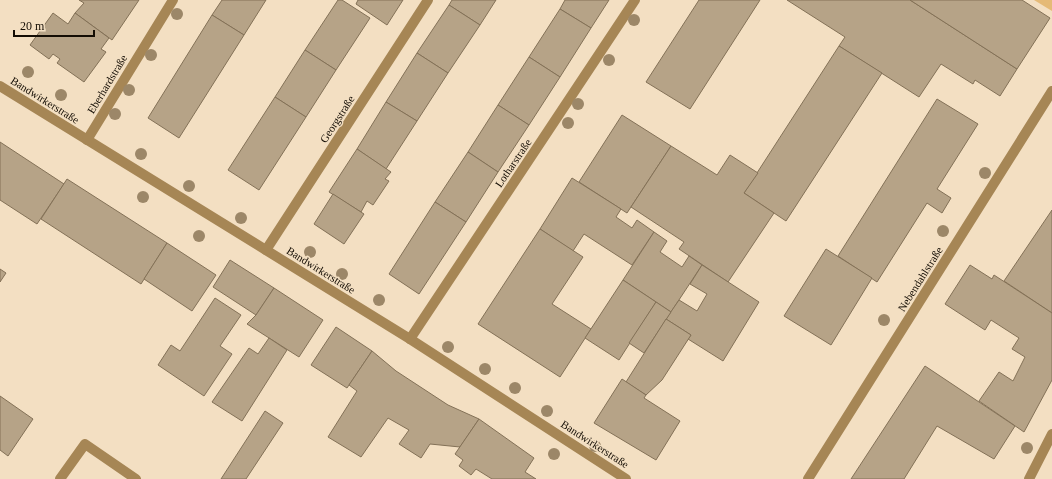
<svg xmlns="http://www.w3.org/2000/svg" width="1052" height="479" font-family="'Times New Roman',serif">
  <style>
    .green { fill: #e5ba77 }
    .building { fill: #b6a387; stroke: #837157 }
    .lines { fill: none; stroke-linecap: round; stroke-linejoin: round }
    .service { stroke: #a68655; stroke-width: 10 }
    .minor { stroke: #a68655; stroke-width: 10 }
    .tree { fill: #9c8768 }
    .labels { text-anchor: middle; stroke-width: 3; stroke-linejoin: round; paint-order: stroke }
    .street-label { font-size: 11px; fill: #140d04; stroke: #f3dfc2 }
  </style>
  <rect width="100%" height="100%" fill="#f3dfc2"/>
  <!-- green -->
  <path class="green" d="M 1034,0 L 1052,0 L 1052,11 Z"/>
  <!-- building -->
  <g class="building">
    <path d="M 79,0 L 139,0 L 112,40 L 75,13 L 84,3 Z"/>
    <path d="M 222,0 L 266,0 L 244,35 L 212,15 Z"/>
    <path d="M 338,0 L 342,0 L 370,18 L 336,70 L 305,50 Z"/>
    <path d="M 358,0 L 403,0 L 387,25 L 356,4 Z"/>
    <path d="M 452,0 L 496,0 L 480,25 L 449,5 Z"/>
    <path d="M 565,0 L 609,0 L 591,28 L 560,9 Z"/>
    <path d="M 699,0 L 760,0 L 690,109 L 646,82 Z"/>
    <path d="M 787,0 L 910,0 L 1017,69 L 1000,96 L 975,80 L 973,84 L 941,64 L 919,97 L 839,46 L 845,37 Z"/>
    <path d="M 910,0 L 1022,0 L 1050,18 L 1017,69 Z"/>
    <path d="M 449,5 L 480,25 L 448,73 L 417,53 Z"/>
    <path d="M 560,9 L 591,28 L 560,77 L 529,57 Z"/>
    <path d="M 53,13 L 68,24 L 75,13 L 109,38 L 101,49 L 106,52 L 84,82 L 57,63 L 60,59 L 53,54 L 49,59 L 30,45 Z"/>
    <path d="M 212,15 L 244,35 L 179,138 L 148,118 Z"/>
    <path d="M 839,46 L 882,73 L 786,221 L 744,193 Z"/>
    <path d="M 305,50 L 336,70 L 306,117 L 275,97 Z"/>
    <path d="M 417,53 L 448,73 L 417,121 L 386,102 Z"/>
    <path d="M 529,57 L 560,77 L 529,125 L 498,105 Z"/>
    <path d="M 275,97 L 306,117 L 259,190 L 228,170 Z"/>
    <path d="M 937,99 L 978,124 L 937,189 L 951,198 L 942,213 L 927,203 L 877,282 L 838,256 Z"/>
    <path d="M 386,102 L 417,121 L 386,169 L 357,149 Z"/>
    <path d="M 498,105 L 529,125 L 498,172 L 468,152 Z"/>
    <path d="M 622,115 L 671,146 L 627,213 L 579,182 Z"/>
    <path d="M 0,142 L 64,184 L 37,224 L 0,200 Z"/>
    <path d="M 671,146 L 717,175 L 730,155 L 758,173 L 744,193 L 774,213 L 728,282 L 679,249 L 684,242 L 631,207 Z"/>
    <path d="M 357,149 L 391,172 L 385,179 L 389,181 L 373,205 L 367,201 L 361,212 L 329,192 Z"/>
    <path d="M 468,152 L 498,172 L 466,222 L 435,202 Z"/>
    <path d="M 572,178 L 621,209 L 616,217 L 632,228 L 637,220 L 654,232 L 632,265 L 584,234 L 573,251 L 540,229 Z"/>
    <path d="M 67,179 L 167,243 L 141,284 L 41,219 Z"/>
    <path d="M 333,194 L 364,214 L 344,244 L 314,224 Z"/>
    <path d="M 435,202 L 466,222 L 419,294 L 389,274 Z"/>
    <path d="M 1052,210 L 1052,313 L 1004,281 Z"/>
    <path d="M 540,229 L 583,257 L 552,304 L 591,329 L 560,377 L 478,324 Z"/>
    <path d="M 654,232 L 667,241 L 660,252 L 682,267 L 689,256 L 702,265 L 671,312 L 623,280 Z"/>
    <path d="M 167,243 L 216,275 L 192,311 L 144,279 Z"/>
    <path d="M 826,249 L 872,278 L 831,345 L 784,316 Z"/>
    <path d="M 230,260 L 274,288 L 256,315 L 213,287 Z"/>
    <path d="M 702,265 L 759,302 L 723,361 L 688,339 L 691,335 L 666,319 L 679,300 L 697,311 L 707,294 L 690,284 Z"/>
    <path d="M 970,265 L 992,279 L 994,275 L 1052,313 L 1052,380 L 1024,432 L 979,401 L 999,372 L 1013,381 L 1025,357 L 1012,349 L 1019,338 L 991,320 L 985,330 L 945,304 Z"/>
    <path d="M 0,269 L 6,273 L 0,282 Z"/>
    <path d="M 623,280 L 656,302 L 619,360 L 585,338 Z"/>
    <path d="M 274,288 L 323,320 L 299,357 L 247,324 L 256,315 Z"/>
    <path d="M 215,298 L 241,315 L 220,346 L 232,354 L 204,396 L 158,365 L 171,345 L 180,351 Z"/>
    <path d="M 656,302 L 671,312 L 644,353 L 629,343 Z"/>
    <path d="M 666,319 L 691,335 L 662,380 L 646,395 L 626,382 Z"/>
    <path d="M 336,327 L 372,351 L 347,388 L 311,365 Z"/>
    <path d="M 269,338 L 287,350 L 242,421 L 212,402 L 249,348 L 258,354 Z"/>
    <path d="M 372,351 L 396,371 L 448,405 L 479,419 L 460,447 L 430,444 L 421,458 L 399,444 L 409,430 L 388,418 L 361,457 L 328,437 L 357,391 L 349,385 Z"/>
    <path d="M 925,366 L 1015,426 L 994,459 L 937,426 L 904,479 L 851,479 Z"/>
    <path d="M 622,379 L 646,395 L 644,398 L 680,421 L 656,460 L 594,423 Z"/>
    <path d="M 0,396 L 33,419 L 8,456 L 0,450 Z"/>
    <path d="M 265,411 L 283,423 L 246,479 L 221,479 Z"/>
    <path d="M 479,419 L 534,458 L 525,472 L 536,479 L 492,479 L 476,469 L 471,475 L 459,466 L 463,460 L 455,454 Z"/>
  </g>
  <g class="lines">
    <!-- service -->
    <path class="service" d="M 60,479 L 85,444 L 136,479"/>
    <!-- minor -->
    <g class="minor">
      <path d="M 0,86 L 410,339 L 626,479"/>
      <path d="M 87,140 L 173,0"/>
      <path d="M 266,250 L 428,0"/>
      <path d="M 410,339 L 635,0"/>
      <path d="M 808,479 L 1052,91"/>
      <path d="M 1029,479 L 1052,434"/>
    </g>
  </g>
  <!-- trees -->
  <g class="tree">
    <circle cx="177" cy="14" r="6"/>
    <circle cx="634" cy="20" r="6"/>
    <circle cx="151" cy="55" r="6"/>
    <circle cx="609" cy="60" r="6"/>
    <circle cx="28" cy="72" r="6"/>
    <circle cx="129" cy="90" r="6"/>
    <circle cx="61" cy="95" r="6"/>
    <circle cx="578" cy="104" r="6"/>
    <circle cx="115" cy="114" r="6"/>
    <circle cx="568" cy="123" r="6"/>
    <circle cx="141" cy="154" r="6"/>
    <circle cx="985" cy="173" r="6"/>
    <circle cx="189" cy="186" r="6"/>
    <circle cx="143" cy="197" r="6"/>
    <circle cx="241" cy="218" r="6"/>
    <circle cx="943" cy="231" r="6"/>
    <circle cx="199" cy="236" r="6"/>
    <circle cx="310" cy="252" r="6"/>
    <circle cx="342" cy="274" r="6"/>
    <circle cx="379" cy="300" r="6"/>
    <circle cx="884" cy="320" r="6"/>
    <circle cx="448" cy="347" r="6"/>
    <circle cx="485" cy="369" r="6"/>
    <circle cx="515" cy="388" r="6"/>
    <circle cx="547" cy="411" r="6"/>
    <circle cx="595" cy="446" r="6"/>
    <circle cx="1027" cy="448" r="6"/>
    <circle cx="554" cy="454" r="6"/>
  </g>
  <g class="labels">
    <!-- street labels -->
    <g class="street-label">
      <text transform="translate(107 84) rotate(-59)" y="4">Eberhardstraße</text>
      <text transform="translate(45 100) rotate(32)" y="4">Bandwirkerstraße</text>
      <text transform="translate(337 119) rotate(-57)" y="4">Georgstraße</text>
      <text transform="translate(513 163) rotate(-56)" y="4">Lotharstraße</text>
      <text transform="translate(321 270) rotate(32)" y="4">Bandwirkerstraße</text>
      <text transform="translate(920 279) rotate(-58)" y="4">Nebendahlstraße</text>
      <text transform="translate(595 444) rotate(33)" y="4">Bandwirkerstraße</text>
    </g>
  </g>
  <!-- scale -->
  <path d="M14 30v6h80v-6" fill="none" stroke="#140d04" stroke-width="2"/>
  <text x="20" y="30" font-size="12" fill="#140d04" stroke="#f3dfc2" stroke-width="3" paint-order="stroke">20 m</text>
</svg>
